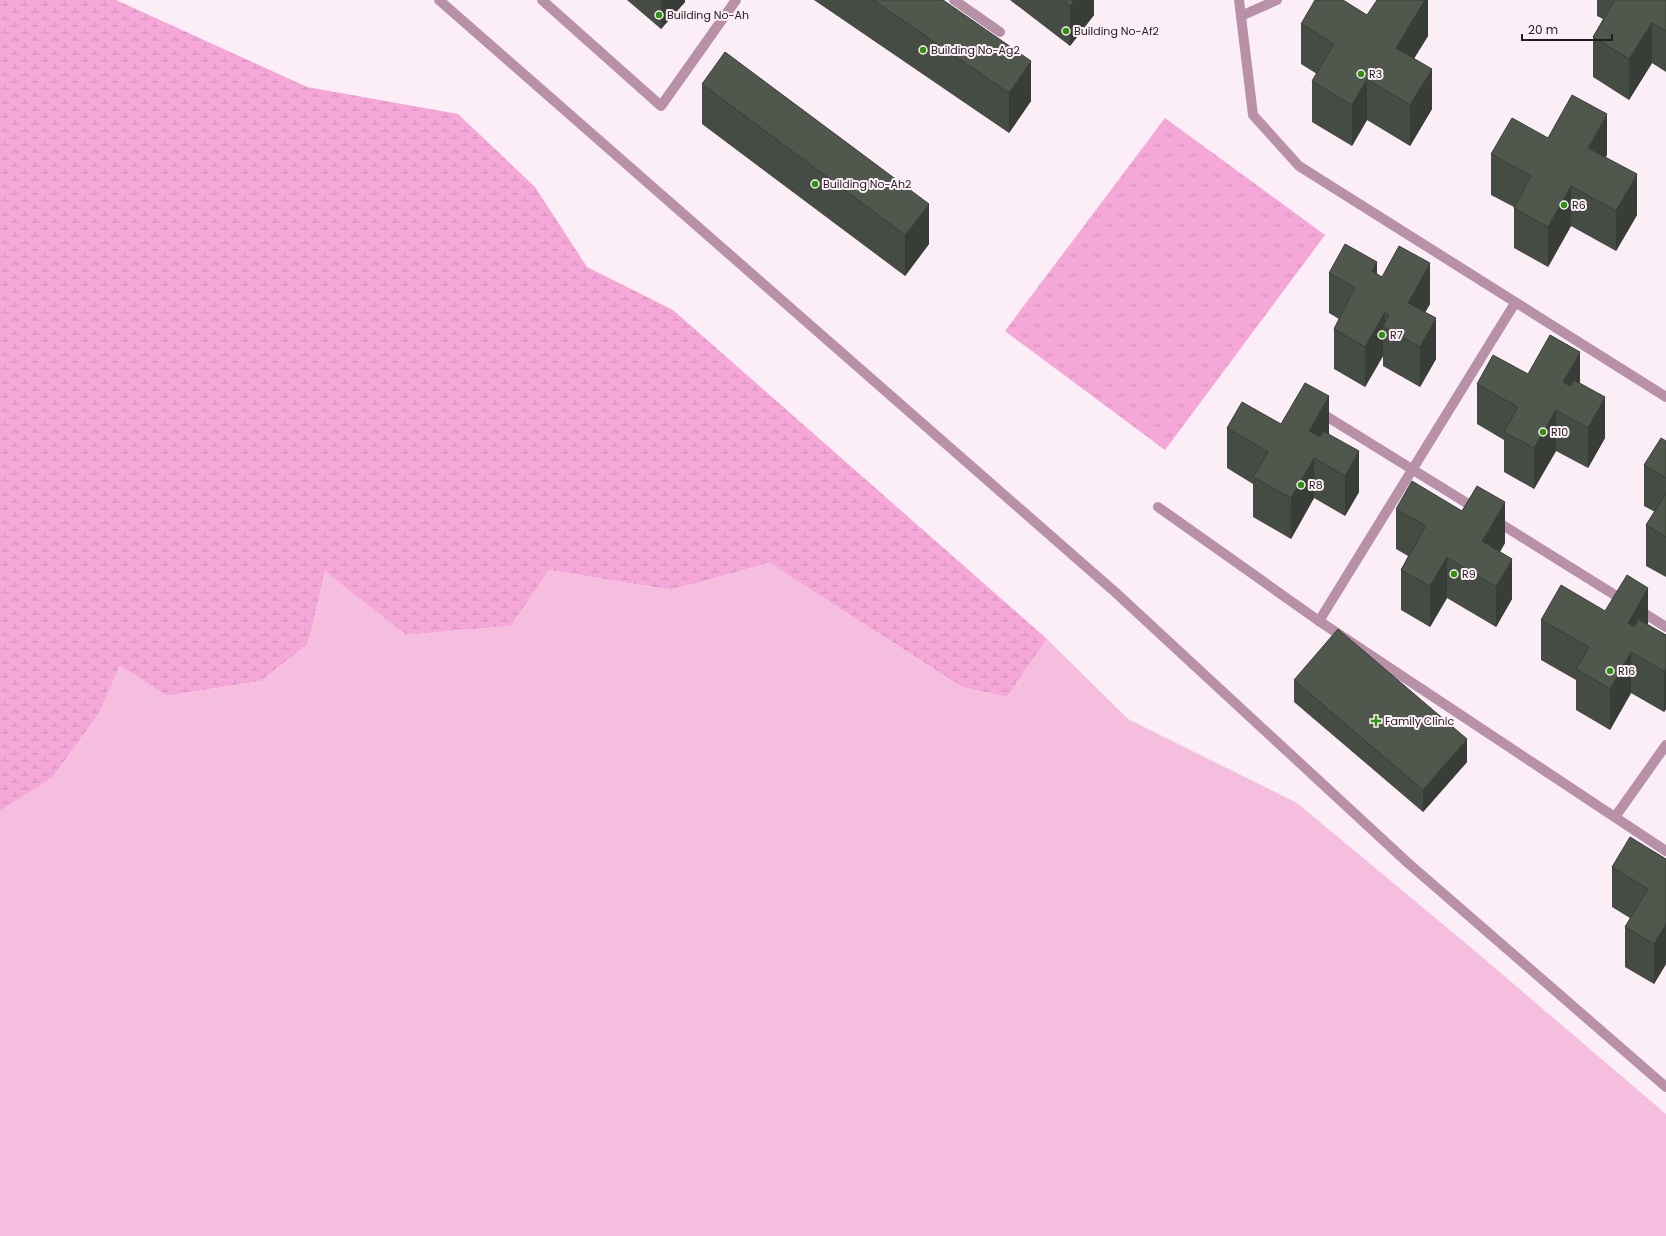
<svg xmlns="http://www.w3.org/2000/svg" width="1666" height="1236" font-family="Poppins,sans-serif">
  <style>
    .wetland { fill: url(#wetland-marsh) }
    .park { fill: url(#park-tufts) }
    .water { fill: #f5bedf }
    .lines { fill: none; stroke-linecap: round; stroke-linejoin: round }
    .street { stroke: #b891a8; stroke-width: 10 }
    .wall { fill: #454c43 }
    .shaded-wall { fill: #383e37 }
    .building { fill: #50584e; stroke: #383e37 }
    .poi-dot { fill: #2f910d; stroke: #fceef6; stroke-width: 1.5 }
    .labels { text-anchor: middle; stroke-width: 4; stroke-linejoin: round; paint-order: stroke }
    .poi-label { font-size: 11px; fill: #221d20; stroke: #fceef6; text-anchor: start }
  </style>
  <defs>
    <pattern id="wetland-marsh" width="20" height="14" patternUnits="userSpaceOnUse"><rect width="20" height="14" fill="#f5a7d7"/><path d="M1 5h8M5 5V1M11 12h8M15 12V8" fill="none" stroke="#d28fb8"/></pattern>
    <pattern id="park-tufts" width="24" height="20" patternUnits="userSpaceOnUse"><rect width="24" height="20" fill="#f5a7d7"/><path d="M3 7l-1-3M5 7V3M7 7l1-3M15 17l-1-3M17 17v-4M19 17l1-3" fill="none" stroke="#d28fb8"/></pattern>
  </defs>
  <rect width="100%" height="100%" fill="#fceef6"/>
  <!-- wetland -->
  <path class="wetland" d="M 0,0 L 116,0 L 307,87 L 458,114 L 535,187 L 587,267 L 673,310 L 1047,639 L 1007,697 L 962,687 L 769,563 L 671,590 L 549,570 L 511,626 L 406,635 L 325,572 L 308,644 L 261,681 L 167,696 L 120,666 L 98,715 L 52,778 L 0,811 Z"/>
  <!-- park -->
  <path class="park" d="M 1165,118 L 1325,235 L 1165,450 L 1005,331 Z"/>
  <!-- water -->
  <path class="water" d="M 769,563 L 962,687 L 1007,697 L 1047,639 L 1128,719 L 1297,803 L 1469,946 L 1666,1114 L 1666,1236 L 0,1236 L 0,811 L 52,778 L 98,715 L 120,665 L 167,696 L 261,681 L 308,644 L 325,571 L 406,635 L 511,626 L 549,570 L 671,590 Z"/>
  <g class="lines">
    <!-- street -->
    <g class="street">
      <path d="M 439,0 L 1115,592 L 1408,863 L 1666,1087"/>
      <path d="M 542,0 L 661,106 L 736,0"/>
      <path d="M 954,0 L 1000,32"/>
      <path d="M 1239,0 L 1253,115 L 1299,166 L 1666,397"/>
      <path d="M 1241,16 L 1277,0"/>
      <path d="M 1318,411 L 1478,510"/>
      <path d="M 1158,507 L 1319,621 L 1666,851"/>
      <path d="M 1493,519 L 1666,627"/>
      <path d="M 1319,621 L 1515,303"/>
      <path d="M 1615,817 L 1666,745"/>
    </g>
  </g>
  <!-- wall -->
  <g class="wall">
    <path d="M 627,0 L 685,0 L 685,2 L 661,29 Z"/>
    <path d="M 814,0 L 943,0 L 1031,101 L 1009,133 Z"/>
    <path d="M 1010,0 L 1094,0 L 1094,15 L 1070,46 Z"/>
    <path d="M 1428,0 L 1428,36 L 1414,58 L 1432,109 L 1410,146 L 1367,120 L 1352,146 L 1312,122 L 1312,81 L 1317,74 L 1301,64 L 1301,24 L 1367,15 Z"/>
    <path d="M 1597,0 L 1666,0 L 1666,72 L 1652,63 L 1629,100 L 1593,77 L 1593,37 L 1603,19 L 1597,16 Z"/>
    <path d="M 702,84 L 929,244 L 905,276 L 702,124 Z"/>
    <path d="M 1548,138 L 1607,155 L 1605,157 L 1637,215 L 1616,251 L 1571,226 L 1548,267 L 1514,248 L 1514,207 L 1491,195 L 1491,154 Z"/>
    <path d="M 1329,273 L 1377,274 L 1430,304 L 1425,312 L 1436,359 L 1420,387 L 1383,366 L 1383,356 L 1365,387 L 1334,369 L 1334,329 L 1339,319 L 1329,313 Z"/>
    <path d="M 1528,374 L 1580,383 L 1605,438 L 1588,468 L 1556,451 L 1534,489 L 1504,472 L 1504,440 L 1477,424 L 1477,384 Z"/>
    <path d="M 1281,424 L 1329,434 L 1359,492 L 1345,516 L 1314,498 L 1291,539 L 1253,517 L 1253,484 L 1227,468 L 1227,428 Z"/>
    <path d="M 1666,441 L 1666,577 L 1646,566 L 1646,525 L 1655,512 L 1644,506 L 1644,465 Z"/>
    <path d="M 1396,509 L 1505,543 L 1500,552 L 1512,599 L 1496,627 L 1447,598 L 1430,627 L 1401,610 L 1401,570 L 1408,556 L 1396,549 Z"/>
    <path d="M 1605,611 L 1648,625 L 1666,635 L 1666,709 L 1664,712 L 1631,693 L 1610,730 L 1576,710 L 1576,680 L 1541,660 L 1541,620 Z"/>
    <path d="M 1294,680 L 1467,762 L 1423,812 L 1294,702 Z"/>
    <path d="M 1666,859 L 1666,964 L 1654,984 L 1625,967 L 1625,927 L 1630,918 L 1612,907 L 1612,867 Z"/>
  </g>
  <!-- shaded-wall -->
  <g class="shaded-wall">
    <path d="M 661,0 L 685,0 L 685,2 L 661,29 Z"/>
    <path d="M 1074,0 L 1094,0 L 1094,15 L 1070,46 L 1070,6 Z"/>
    <path d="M 1425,0 L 1428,0 L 1428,36 L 1396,88 L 1396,48 Z"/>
    <path d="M 1652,23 L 1652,63 L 1629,100 L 1629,59 Z"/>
    <path d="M 1031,61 L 1031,101 L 1009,133 L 1009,93 Z"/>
    <path d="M 1432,69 L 1432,109 L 1410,146 L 1410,105 Z"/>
    <path d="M 1367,79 L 1367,120 L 1352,146 L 1352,105 Z"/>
    <path d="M 1607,114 L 1607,155 L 1588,188 L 1588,148 Z"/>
    <path d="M 1637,174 L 1637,215 L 1616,251 L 1616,211 Z"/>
    <path d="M 1571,186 L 1571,226 L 1548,267 L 1548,227 Z"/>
    <path d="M 929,204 L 929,244 L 905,276 L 905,235 Z"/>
    <path d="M 1377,262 L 1377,302 L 1372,271 Z"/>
    <path d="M 1430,263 L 1430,304 L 1409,341 L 1408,303 Z"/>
    <path d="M 1385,312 L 1385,327 L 1383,326 L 1383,356 L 1365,387 L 1365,347 Z"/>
    <path d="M 1436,318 L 1436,359 L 1420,387 L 1420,347 Z"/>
    <path d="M 1580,352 L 1580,392 L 1563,382 Z"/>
    <path d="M 1329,396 L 1329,436 L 1314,458 L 1314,498 L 1291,539 L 1291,498 L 1309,431 Z"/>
    <path d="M 1605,397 L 1605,438 L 1588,468 L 1588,428 Z"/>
    <path d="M 1556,410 L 1556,451 L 1534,489 L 1534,448 Z"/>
    <path d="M 1359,451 L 1359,492 L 1345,516 L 1345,476 Z"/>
    <path d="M 1505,502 L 1505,543 L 1483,579 L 1482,541 Z"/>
    <path d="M 1447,557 L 1447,598 L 1430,627 L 1430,586 Z"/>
    <path d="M 1512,559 L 1512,599 L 1496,627 L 1496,587 Z"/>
    <path d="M 1648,588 L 1648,628 L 1631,652 L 1631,693 L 1610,730 L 1610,689 L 1628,623 Z"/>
    <path d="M 1666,669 L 1666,709 L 1664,712 L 1664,671 Z"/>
    <path d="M 1467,739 L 1467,762 L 1423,812 L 1423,790 Z"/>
    <path d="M 1666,924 L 1666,964 L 1654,984 L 1654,944 Z"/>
  </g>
  <!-- building -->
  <g class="building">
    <path d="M 873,0 L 943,0 L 1031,61 L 1009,93 Z"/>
    <path d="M 1062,0 L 1074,0 L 1070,6 Z"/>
    <path d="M 1315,0 L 1343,0 L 1367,15 L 1377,0 L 1425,0 L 1396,48 L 1432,69 L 1410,105 L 1367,79 L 1352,105 L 1312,81 L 1334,44 L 1301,24 Z"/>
    <path d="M 1615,0 L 1666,0 L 1666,31 L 1652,23 L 1629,59 L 1593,37 Z"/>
    <path d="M 725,52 L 929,204 L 905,235 L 702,84 Z"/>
    <path d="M 1572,95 L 1607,114 L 1588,148 L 1637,174 L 1616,211 L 1571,186 L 1548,227 L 1514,208 L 1531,176 L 1491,154 L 1512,118 L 1548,138 Z"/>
    <path d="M 1345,244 L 1377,262 L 1372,271 L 1382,277 L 1399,246 L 1430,263 L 1408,303 L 1436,318 L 1420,347 L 1383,326 L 1389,315 L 1385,312 L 1365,347 L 1334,329 L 1355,287 L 1329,273 Z"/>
    <path d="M 1550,335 L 1580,352 L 1563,382 L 1570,386 L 1574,380 L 1605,397 L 1588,428 L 1556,410 L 1534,448 L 1504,432 L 1518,407 L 1477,384 L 1493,355 L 1528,374 Z"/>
    <path d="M 1305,383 L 1329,396 L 1309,431 L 1320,437 L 1323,431 L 1359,451 L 1345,476 L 1314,458 L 1291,498 L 1253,477 L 1268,452 L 1227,428 L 1242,402 L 1281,424 Z"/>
    <path d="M 1661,438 L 1666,441 L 1666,478 L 1644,465 Z"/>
    <path d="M 1412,481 L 1462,511 L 1477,486 L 1505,502 L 1482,541 L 1512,559 L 1496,587 L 1447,557 L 1430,586 L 1401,570 L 1426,526 L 1396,509 Z"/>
    <path d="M 1666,493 L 1666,537 L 1646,525 Z"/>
    <path d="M 1627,575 L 1648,588 L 1628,623 L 1634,627 L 1638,619 L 1666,635 L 1666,669 L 1664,671 L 1631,652 L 1610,689 L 1576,669 L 1589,647 L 1541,620 L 1561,585 L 1605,611 Z"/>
    <path d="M 1338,629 L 1467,739 L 1423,790 L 1294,680 Z"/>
    <path d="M 1630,837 L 1666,859 L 1666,924 L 1654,944 L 1625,927 L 1648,889 L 1612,867 Z"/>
  </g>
  <!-- markers -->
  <g class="poi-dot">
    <circle cx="659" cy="15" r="4"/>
    <circle cx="1066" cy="31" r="4"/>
    <circle cx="923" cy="50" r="4"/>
    <circle cx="1361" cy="74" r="4"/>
    <circle cx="815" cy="184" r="4"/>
    <circle cx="1564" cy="205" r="4"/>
    <circle cx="1382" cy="335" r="4"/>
    <circle cx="1543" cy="432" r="4"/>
    <circle cx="1301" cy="485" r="4"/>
    <circle cx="1454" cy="574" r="4"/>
    <circle cx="1610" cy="671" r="4"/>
    <path d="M1374 715h4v4h4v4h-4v4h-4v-4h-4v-4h4z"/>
  </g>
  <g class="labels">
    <!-- poi labels -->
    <g class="poi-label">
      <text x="667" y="19">Building No-Ah</text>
      <text x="1074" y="35">Building No-Af2</text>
      <text x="931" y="54">Building No-Ag2</text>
      <text x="1369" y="78">R3</text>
      <text x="823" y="188">Building No-Ah2</text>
      <text x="1572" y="209">R6</text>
      <text x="1390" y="339">R7</text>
      <text x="1551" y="436">R10</text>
      <text x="1309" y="489">R8</text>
      <text x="1462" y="578">R9</text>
      <text x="1618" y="675">R16</text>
      <text x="1385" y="725">Family Clinic</text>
    </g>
  </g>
  <!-- scale -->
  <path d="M1522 34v6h90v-6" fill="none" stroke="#221d20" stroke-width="2"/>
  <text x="1528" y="34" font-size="12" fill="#221d20" stroke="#fceef6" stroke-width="3" paint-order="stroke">20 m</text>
</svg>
